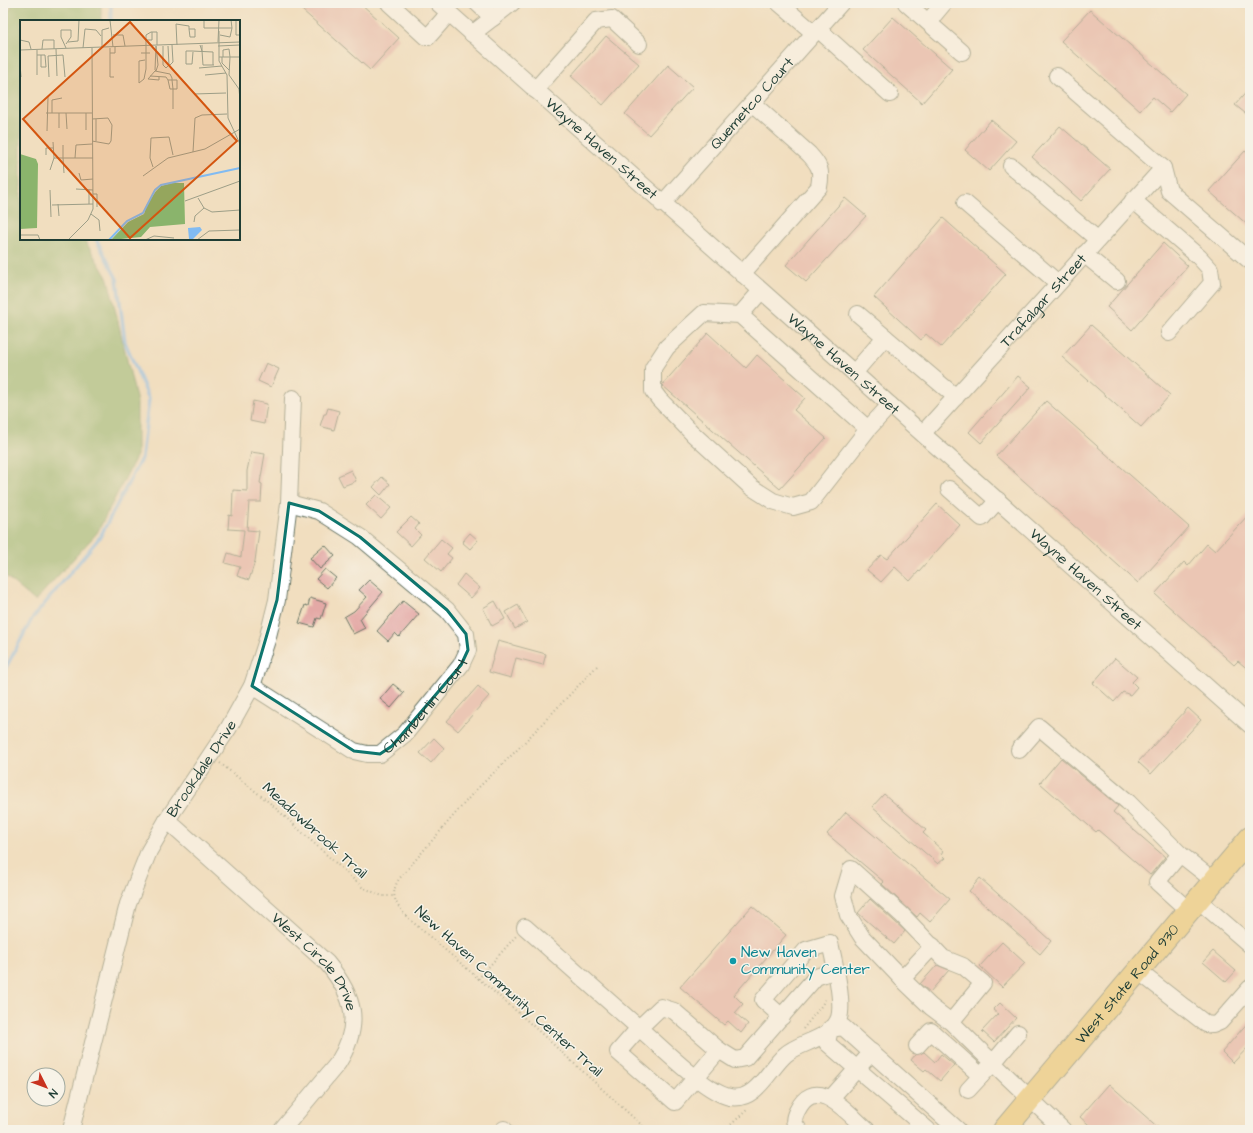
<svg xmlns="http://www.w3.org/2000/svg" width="1253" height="1133" font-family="'Architects Daughter',sans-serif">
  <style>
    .forest { fill: #8ab46c; stroke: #547850 }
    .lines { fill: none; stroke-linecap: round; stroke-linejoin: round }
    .stream { stroke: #81bbf2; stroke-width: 3.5 }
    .building { fill: #e4a9a6 }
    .minor-casing { stroke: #687565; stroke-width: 18 }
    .highway-casing { stroke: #687565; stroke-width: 24 }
    .path { stroke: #687565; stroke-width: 2; stroke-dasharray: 1 3; stroke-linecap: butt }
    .minor { stroke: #fff; stroke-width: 16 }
    .highway { stroke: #ebc669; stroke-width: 22 }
    .marked { fill: none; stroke: #0f766e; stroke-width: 3; stroke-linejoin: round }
    .culture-dot { fill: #0f9aa8; stroke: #f7f3e8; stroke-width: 1.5 }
    .labels { text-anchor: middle; stroke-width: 3; stroke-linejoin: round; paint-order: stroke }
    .street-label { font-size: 15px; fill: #1f3d34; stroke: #f7f3e8 }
    .culture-label { font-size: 15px; fill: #0d838f; stroke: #f7f3e8; text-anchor: start }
    .inset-river { fill: none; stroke: #81bbf2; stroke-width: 2 }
    .inset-road { fill: none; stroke: #9d9e87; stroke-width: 1 }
    .view { fill: #d45610; fill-opacity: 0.15; stroke: #d45610; stroke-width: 2 }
    .inset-edge { fill: none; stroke: #1f3d34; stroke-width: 2 }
  </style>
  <rect width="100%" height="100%" fill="#f7f3e8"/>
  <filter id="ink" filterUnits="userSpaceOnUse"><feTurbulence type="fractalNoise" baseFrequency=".025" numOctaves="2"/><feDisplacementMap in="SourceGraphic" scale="8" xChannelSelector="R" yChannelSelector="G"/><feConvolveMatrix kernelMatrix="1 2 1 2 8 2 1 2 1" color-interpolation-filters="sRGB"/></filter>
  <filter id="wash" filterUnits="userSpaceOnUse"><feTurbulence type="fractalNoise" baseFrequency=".012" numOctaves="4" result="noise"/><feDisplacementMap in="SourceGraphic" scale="16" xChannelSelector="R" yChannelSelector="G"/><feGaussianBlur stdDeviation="0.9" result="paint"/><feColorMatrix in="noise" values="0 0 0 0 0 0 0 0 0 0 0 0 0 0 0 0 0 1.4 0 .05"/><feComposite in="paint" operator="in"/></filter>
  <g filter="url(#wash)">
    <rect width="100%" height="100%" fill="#f1debf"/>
    <!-- forest -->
    <path class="forest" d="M 9,3 L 101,3 L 101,21 L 21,21 L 21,239 L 84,239 L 108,279 L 137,402 L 137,455 L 97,533 L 35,601 L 3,574 L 3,16 L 12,7 Z"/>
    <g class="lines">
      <!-- stream -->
      <g class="stream">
        <path d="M 111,3 L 111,21"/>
        <path d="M 3,673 L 32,619 L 100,537 L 142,457 L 149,399 L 125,342 L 117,279 L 96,239"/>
      </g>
    </g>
    <g id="blocks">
      <!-- building -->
      <g class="building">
        <path d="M 294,3 L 360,3 L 399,38 L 370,70 Z"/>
        <path d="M 1090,10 L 1186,94 L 1170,112 L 1153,97 L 1140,111 L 1061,41 Z"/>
        <path d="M 893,17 L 952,69 L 922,103 L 863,50 Z"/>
        <path d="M 606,36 L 639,64 L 603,105 L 571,76 Z"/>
        <path d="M 668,65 L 693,87 L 649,135 L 625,114 Z"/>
        <path d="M 1250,88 L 1250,117 L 1235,105 Z"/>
        <path d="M 991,120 L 1016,141 L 989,171 L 965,150 Z"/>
        <path d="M 1060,126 L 1110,169 L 1081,201 L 1032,157 Z"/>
        <path d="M 1245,151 L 1250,156 L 1250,227 L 1209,191 Z"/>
        <path d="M 845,198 L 866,216 L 806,282 L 786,265 Z"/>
        <path d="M 943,218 L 1006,274 L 941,347 L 926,334 L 921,340 L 874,297 Z"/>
        <path d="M 1163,243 L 1188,266 L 1132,330 L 1107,307 Z"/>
        <path d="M 1091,325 L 1170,395 L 1141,427 L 1062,357 Z"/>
        <path d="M 708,333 L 746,368 L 757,355 L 805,398 L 794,410 L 826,438 L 780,489 L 662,385 Z"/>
        <path d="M 266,363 L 279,369 L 271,387 L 258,381 Z"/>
        <path d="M 1018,376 L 1031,387 L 981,443 L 969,432 Z"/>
        <path d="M 253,401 L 267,404 L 264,424 L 250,421 Z"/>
        <path d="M 1046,401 L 1189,527 L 1138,583 L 996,456 Z"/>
        <path d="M 328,408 L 339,411 L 334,430 L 320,426 L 324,414 L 326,414 Z"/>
        <path d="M 251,452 L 265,454 L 260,483 L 262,484 L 261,502 L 249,502 L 247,530 L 259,531 L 255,561 L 249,580 L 237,576 L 240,567 L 225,563 L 228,553 L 241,557 L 244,530 L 228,529 L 229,515 L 232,516 L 233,490 L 247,491 L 247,471 Z"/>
        <path d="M 351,470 L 356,481 L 343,486 L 338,476 Z"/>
        <path d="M 382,477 L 390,484 L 381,495 L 373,487 Z"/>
        <path d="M 376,495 L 391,508 L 381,519 L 366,505 Z"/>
        <path d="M 937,504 L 960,525 L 910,581 L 895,567 L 881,582 L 867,570 L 881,555 L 887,559 Z"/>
        <path d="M 1250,513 L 1250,671 L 1238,661 L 1234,665 L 1155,594 L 1184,562 L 1188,566 L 1207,544 L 1215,551 Z"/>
        <path d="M 411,517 L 419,524 L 415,529 L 421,535 L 411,546 L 396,532 Z"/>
        <path d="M 470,533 L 478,540 L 470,549 L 462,542 Z"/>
        <path d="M 441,539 L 452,548 L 447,554 L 452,558 L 441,572 L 425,558 Z"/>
        <path d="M 325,545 L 335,556 L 320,569 L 310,558 Z"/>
        <path d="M 325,569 L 336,578 L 327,588 L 316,579 Z"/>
        <path d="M 464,574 L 480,588 L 471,598 L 456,585 Z"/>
        <path d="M 369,580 L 383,592 L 360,619 L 365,628 L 353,634 L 344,617 L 354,611 L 367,597 L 359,590 Z"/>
        <path d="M 310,598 L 326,603 L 321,619 L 317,618 L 314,627 L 299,623 L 305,605 L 308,606 Z"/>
        <path d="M 403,601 L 419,614 L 399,637 L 395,633 L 388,641 L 377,631 Z"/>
        <path d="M 495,601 L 505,619 L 492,626 L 483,608 Z"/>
        <path d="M 518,605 L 527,622 L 515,629 L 506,612 Z"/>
        <path d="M 498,641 L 546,654 L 543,665 L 516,658 L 511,678 L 489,672 Z"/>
        <path d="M 1115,658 L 1137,677 L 1132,682 L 1137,687 L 1130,695 L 1123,692 L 1114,702 L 1093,683 Z"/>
        <path d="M 393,684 L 404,693 L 391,708 L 380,699 Z"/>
        <path d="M 478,686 L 489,696 L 458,731 L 447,721 Z"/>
        <path d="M 1188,708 L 1201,720 L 1151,774 L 1138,762 Z"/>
        <path d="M 434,738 L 444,748 L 431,763 L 420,753 Z"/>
        <path d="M 1061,758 L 1118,806 L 1113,812 L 1165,857 L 1150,875 L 1098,830 L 1096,832 L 1040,783 Z"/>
        <path d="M 884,794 L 926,830 L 923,833 L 943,851 L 941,854 L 945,858 L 938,864 L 872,807 Z"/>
        <path d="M 846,812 L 950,899 L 930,922 L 920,913 L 917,917 L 882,884 L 884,882 L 827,834 Z"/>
        <path d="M 980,878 L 1051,941 L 1040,954 L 969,891 Z"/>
        <path d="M 870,899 L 905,931 L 894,944 L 858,913 Z"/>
        <path d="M 752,906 L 786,935 L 734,995 L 743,1004 L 735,1013 L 748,1024 L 741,1033 L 728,1021 L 724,1025 L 680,987 Z"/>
        <path d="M 1002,942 L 1025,963 L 1002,987 L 980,966 Z"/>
        <path d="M 1213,951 L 1236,971 L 1226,982 L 1203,962 Z"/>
        <path d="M 937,965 L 949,970 L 930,992 L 920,984 Z"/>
        <path d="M 1000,1003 L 1016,1018 L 994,1042 L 982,1031 L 998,1014 L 993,1010 Z"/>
        <path d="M 1250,1020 L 1250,1045 L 1233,1063 L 1222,1052 Z"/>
        <path d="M 924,1052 L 935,1062 L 941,1054 L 954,1065 L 940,1081 L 926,1069 L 924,1071 L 911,1060 L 915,1055 Z"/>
        <path d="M 1109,1084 L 1161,1130 L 1095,1130 L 1080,1117 Z"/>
      </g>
    </g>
  </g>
  <g filter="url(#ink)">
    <use href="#blocks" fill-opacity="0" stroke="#687565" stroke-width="1"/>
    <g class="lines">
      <defs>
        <g id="minor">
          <path d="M 389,3 L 426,37 L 428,37 L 449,13"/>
          <path id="s1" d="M 438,3 L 1250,725"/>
          <path d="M 477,3 L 493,18"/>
          <path d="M 779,3 L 814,33"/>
          <path d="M 906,3 L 962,52"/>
          <path d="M 928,22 L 944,3"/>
          <path d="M 818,29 L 890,94"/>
          <path d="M 472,34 L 512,3"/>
          <path d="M 1057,76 L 1163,168 L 1169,191 L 1250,261"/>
          <path d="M 535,90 L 596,21 L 612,19 L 639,44"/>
          <path d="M 1011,166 L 1097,239"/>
          <path d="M 1133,200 L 1199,257 L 1210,269 L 1212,283 L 1169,333"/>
          <path d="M 965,203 L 1058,283"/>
          <path id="s2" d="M 662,204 L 841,3"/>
          <path d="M 1084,254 L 1117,281"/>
          <path d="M 742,274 L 819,187 C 822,170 820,166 809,154 L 752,103"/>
          <path d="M 858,314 L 956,397"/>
          <path d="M 740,315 L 761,291"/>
          <path d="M 854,373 L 885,337"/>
          <path d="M 868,429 L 740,315 L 704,313 L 667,347 L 653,368 L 653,391 L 659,399 L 693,434 L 751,487 L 773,501 L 793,507 L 811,502 L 868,429 L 890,405"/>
          <path id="s3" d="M 923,433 L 1163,168"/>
          <path d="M 949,489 L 982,518 L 998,500"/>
          <path id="s4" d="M 252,686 L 354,751 L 367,754 L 380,754 L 405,734 L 461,665 L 468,650 L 466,634 L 447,610 L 360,537 L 319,511 L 289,503"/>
          <path d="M 1019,750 L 1039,727 L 1128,802 L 1180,854"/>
          <path id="s5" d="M 167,820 L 327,963 C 355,997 362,1024 338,1063 L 282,1130"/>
          <path d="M 1197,899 L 1250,945"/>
          <path d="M 1188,910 L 1157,882 L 1180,854 L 1213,880"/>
          <path d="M 525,927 L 639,1028 L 618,1052 L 675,1102 L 719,1050 L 674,1011 L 661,1007 L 639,1028 C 659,1045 706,1093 730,1097 C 756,1102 769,1069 785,1055 C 800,1041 831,1040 839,1018 C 844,1001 834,961 830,943 L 806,950 L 763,1000 L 782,1017"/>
          <path d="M 1138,971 L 1206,1024 L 1213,1025 L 1220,1022 L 1250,988"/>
          <path d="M 902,979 L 933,946"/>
          <path d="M 951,1022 L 983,983 L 963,966 L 943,958 L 902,915 L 851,869 L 843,896 L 848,915 L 862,937 L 902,979 L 931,1007 L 951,1022 L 993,1063 L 1018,1033"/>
          <path d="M 917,1046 L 931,1031 L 981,1076"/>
          <path d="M 719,1050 L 735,1060 L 745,1058 L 816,977 L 836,970"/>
          <path d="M 968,1090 L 993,1063 L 1063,1130"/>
          <path d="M 831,1098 L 872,1052"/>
          <path id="s6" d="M 71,1130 L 128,904 L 149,851 L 167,820 L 228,729 L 252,686 L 267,640 L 277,600 L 289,503 L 293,398"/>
          <path d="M 503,1130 L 504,1129"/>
          <path d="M 799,1130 C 793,1123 793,1119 797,1111 C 816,1072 848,1114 867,1130"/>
          <path d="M 928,1130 L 827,1043 L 830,1029 L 843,1027 L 958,1130"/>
        </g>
        <g id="highway">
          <path id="s7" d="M 1004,1130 L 1250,838"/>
        </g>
      </defs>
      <!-- minor casing -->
      <use href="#minor" class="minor-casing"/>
      <!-- highway casing -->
      <use href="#highway" class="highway-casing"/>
      <!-- path -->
      <g class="path">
        <path d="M 597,666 L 518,749 L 474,792 L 399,879 C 389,895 396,905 408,918 L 521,1015 L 647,1130"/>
        <path d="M 220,763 L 270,803 L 362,887 L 382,896 L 394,896"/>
        <path d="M 478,979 L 516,936"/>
        <path d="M 803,1029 L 822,1005 L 826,997"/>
        <path d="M 725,1130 L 748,1109"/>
      </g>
      <!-- minor -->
      <use href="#minor" class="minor"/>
      <!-- highway -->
      <use href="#highway" class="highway"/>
    </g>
  </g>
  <!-- marked area -->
  <path d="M0 0H1253V1133H0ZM 289,503 L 319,511 L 360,537 L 447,610 L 466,634 L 468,650 L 461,665 L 392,746 L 380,754 L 354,751 L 252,686 L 277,600 Z" fill="#f1debf" fill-opacity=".55" fill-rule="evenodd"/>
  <path class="marked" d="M 289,503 L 319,511 L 360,537 L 447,610 L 466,634 L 468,650 L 461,665 L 392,746 L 380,754 L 354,751 L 252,686 L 277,600 Z"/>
  <!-- markers -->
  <circle class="culture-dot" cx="733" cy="961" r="4"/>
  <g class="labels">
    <!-- street labels -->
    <g class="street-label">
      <text dy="5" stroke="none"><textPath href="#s2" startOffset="135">Quemetco Court</textPath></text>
      <text dy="5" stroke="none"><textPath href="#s1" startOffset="219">Wayne Haven Street</textPath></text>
      <text dy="5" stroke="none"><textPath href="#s3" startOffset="179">Trafalgar Street</textPath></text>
      <text dy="5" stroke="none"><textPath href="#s1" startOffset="543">Wayne Haven Street</textPath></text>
      <text dy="5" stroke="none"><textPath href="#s1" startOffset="867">Wayne Haven Street</textPath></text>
      <text dy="5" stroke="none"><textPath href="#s4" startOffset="214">Chamberlin Court</textPath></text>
      <text dy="5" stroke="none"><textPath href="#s6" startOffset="388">Brookdale Drive</textPath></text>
      <text transform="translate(315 830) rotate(42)" y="5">Meadowbrook Trail</text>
      <text dy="5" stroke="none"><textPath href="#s5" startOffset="206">West Circle Drive</textPath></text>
      <text dy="5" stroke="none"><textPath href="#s7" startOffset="191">West State Road 930</textPath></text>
      <text transform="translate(509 991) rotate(42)" y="5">New Haven Community Center Trail</text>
    </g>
    <!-- culture labels -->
    <g class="culture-label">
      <text x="741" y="957">New Haven<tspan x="741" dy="17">Community Center</tspan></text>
    </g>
  </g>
  <!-- overview -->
  <g transform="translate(20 20)">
    <rect width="220" height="220" fill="#f1debf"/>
    <path d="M 0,134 L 16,139 L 18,144 L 17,208 L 0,209 ZM 152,163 L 164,163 L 165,204 L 130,207 L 121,217 L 91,220 L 108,202 L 124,194 L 127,184 L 136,171 L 141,166 Z" fill="#8ab46c"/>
    <path d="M 180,207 L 182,210 L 172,220 L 169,219 L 168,208 Z" fill="#81bbf2"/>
    <path class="inset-river" d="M 89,220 L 107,201 L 123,193 L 135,170 L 141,165 L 220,148"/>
    <path class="inset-road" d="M 90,0 L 93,27M 184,0 L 184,8 L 212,8 L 211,0M 216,0 L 216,15 L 220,15M 199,11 L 199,41 L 207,55 L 208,98 L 220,124M 93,15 L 103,15 L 105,26M 200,15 L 210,17 L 212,8M 0,20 L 9,22 L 11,29M 126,20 L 132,20 L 132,12M 48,22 L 58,21 L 59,0M 198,22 L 199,0M 46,24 L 51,17 L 51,10 L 41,10 L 41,17 L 46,28M 157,25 L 156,4 L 169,6 L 169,9 L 170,17 L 175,17 L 175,9 L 169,9M 180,25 L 182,31 L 182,25M 136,26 L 138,45 L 136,51 L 135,50 ZM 143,26 L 143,45 L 146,48 L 149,45 L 148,26M 198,26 L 220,25M 63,28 L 65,9 L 76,10 L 81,16M 82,28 L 82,10 L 89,8M 90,28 L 90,33 L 95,33 L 95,27M 22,29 L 23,20 L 34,20 L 34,29M 36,29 L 37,56M 0,30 L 220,22M 17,30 L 17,55M 182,31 L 183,45 L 194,45M 173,32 L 172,44 L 166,44 L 166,31 L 172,31 L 193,32 L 193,45M 90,33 L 90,57 L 94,57M 121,33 L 126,33 L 126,49 L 124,59 L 119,63 L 119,41 L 125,40M 130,33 L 126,33 L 126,15 L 131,12 L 137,12 L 137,25M 17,35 L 25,35 L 26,47 L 21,47 L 21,35M 199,37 L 220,37M 202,37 L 202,43 L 209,50M 203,37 L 203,30 L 209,29 L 210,37M 210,37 L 209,55 L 219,69 L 220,80M 0,44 L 1,57M 149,46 L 153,42 L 152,25M 179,48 L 202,46M 185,55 L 206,53M 130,56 L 146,57 L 148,60M 29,57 L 28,36 L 43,35 L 45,57M 139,57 L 139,60 L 128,59 L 135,51 L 150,54 L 152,58 L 152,60 L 153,69 L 150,69 L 148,60 L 157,60 L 157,69 L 153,69 L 153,89M 174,74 L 206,73M 26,93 L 72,93M 32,93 L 32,80 L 42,78M 39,93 L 39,108M 46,93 L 47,109M 66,93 L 66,110M 72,99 L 88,98 L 92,105 L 91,121 L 89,124 L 72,121M 76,99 L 76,121M 27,111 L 28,77M 33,122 L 34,138M 43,125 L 43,138M 173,132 L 175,98 L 182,95 L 207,94M 26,135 L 26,128 L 33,128M 34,138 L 73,138M 43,138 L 44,153M 55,138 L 56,125 L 72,124M 133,147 L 130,138 L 131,118 L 149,117 L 153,135M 30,150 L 34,138M 59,153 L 61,160 L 73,159M 123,156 L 148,138 L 185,129 L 220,109M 56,169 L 73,170M 30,170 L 31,197M 73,174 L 77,174 L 77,187M 178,178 L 184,188 L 192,192 L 220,190M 165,181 L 220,161M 38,184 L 39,196M 69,184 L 69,170M 32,185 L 73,184M 71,194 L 79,200 L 80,211M 174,202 L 175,196 L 184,188M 0,215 L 18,215 L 20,220M 48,220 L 68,200 L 73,189 L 72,28M 125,220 L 134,216 L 154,218M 177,220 L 189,211 L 220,210"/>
    <path class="view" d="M 110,2 L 217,121 L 110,218 L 3,99 Z"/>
    <rect width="220" height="220" class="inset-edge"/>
  </g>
  <!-- margin -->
  <rect width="1253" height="1133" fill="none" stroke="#f7f3e8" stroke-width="16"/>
  <!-- north arrow -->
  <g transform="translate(46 1087) rotate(132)"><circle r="19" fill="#f7f3e8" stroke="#a1aaa0"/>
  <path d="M0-3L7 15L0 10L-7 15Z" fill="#c8321e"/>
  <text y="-6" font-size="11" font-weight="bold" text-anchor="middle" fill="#1f3d34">N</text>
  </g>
</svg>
